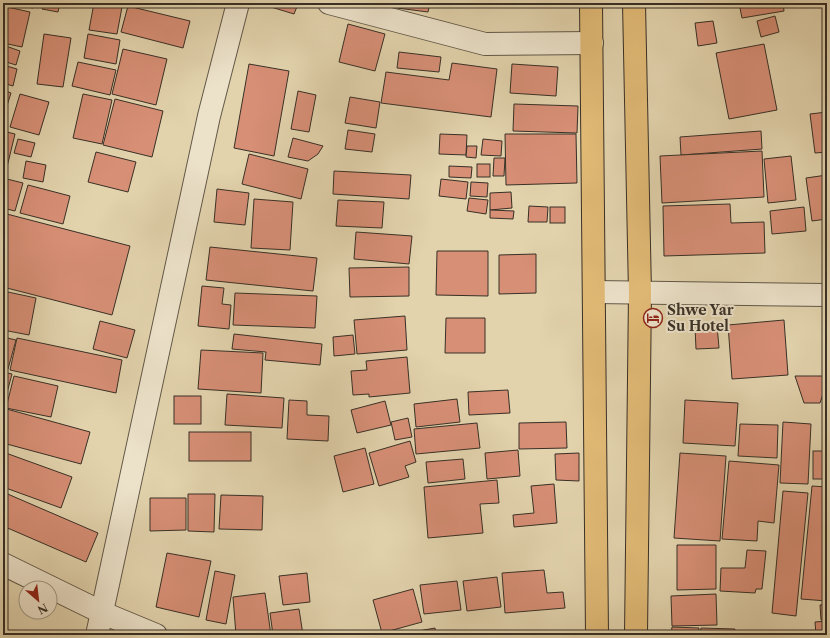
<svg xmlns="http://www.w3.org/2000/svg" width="830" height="638" font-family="'Libre Caslon Text',serif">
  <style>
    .building { fill: #d78f76; stroke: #383026 }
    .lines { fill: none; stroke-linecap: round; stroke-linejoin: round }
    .street-casing { stroke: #625948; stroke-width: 24 }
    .highway-casing { stroke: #383026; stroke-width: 24 }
    .street { stroke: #ece2ca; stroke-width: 22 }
    .highway { stroke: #e1ba76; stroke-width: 22 }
    .labels { text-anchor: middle; stroke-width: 4; stroke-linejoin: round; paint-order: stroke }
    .poi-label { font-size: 14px; font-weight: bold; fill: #383026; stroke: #ece2ca; text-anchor: start }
  </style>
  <rect width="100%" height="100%" fill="#e2d3ad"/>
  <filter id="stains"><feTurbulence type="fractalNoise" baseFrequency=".005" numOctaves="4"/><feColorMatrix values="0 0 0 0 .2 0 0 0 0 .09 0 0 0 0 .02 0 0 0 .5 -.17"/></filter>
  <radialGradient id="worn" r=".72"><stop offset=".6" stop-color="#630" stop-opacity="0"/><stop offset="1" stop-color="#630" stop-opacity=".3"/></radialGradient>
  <!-- building -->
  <g class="building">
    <path d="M 4,3 L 34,3 L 33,8 Z"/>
    <path d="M 44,3 L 60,3 L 58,12 L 42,9 Z"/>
    <path d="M 94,3 L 122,7 L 117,34 L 89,30 Z"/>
    <path d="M 272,3 L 296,3 L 298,4 L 294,14 L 271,7 Z"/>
    <path d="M 397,3 L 430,3 L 428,12 L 397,8 Z"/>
    <path d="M 739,3 L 783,3 L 784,11 L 742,18 Z"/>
    <path d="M 3,6 L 30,12 L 22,47 L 3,43 Z"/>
    <path d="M 128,6 L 190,21 L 183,48 L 121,32 Z"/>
    <path d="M 775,16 L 779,32 L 761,37 L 757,21 Z"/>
    <path d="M 713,21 L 717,43 L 698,46 L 695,23 Z"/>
    <path d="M 348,24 L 385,34 L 375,71 L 339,62 Z"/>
    <path d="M 44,34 L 71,38 L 63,87 L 37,84 Z"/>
    <path d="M 88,34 L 120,40 L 116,64 L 84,58 Z"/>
    <path d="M 764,44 L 777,110 L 729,119 L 716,53 Z"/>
    <path d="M 3,45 L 20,51 L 16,65 L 3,61 Z"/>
    <path d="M 123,49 L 167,59 L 156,105 L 112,94 Z"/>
    <path d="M 399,52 L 441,57 L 439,72 L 397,68 Z"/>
    <path d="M 78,62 L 116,70 L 110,95 L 72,86 Z"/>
    <path d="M 452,63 L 497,69 L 491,117 L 381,103 L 386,72 L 449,80 Z"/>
    <path d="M 249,64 L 289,71 L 274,156 L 234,148 Z"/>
    <path d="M 512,64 L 558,67 L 556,96 L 510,93 Z"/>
    <path d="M 3,65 L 17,69 L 13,86 L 3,83 Z"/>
    <path d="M 3,90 L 11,93 L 3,118 Z"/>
    <path d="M 298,91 L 316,95 L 309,132 L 291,129 Z"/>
    <path d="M 20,94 L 49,102 L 39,135 L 10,127 Z"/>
    <path d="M 83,94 L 112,100 L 102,144 L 73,138 Z"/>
    <path d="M 350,97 L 380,102 L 376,128 L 345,123 Z"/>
    <path d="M 115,99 L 163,111 L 152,157 L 103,145 Z"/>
    <path d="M 514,104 L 578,106 L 577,133 L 513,131 Z"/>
    <path d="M 827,112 L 827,152 L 815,153 L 810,114 Z"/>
    <path d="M 348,130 L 375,134 L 372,152 L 345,149 Z"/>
    <path d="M 3,131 L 15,134 L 7,167 L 3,167 Z"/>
    <path d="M 761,131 L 762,149 L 681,155 L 680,137 Z"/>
    <path d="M 440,134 L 467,135 L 466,155 L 439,154 Z"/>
    <path d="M 505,134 L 576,134 L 577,183 L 506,185 Z"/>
    <path d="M 293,138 L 323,146 L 318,154 L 308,161 L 288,157 Z"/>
    <path d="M 18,139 L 35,143 L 31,157 L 14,153 Z"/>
    <path d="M 483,139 L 502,141 L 501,156 L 481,155 Z"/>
    <path d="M 467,146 L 477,146 L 476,158 L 466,157 Z"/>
    <path d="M 762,151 L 764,197 L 662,203 L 660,156 Z"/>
    <path d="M 96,152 L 136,162 L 128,192 L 88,182 Z"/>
    <path d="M 249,154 L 308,169 L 301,199 L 242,184 Z"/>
    <path d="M 791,156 L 796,200 L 768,203 L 764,159 Z"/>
    <path d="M 494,158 L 505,158 L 504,176 L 493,176 Z"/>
    <path d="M 26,161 L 46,165 L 43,182 L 23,178 Z"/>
    <rect x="477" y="164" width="13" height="13"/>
    <path d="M 449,166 L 472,167 L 471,178 L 449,177 Z"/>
    <path d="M 334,171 L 411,175 L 409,199 L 333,194 Z"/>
    <path d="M 827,175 L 827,219 L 812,221 L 806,178 Z"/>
    <path d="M 3,178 L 23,183 L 15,211 L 3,208 Z"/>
    <path d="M 441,179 L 468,182 L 466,199 L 439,196 Z"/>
    <path d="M 471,182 L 488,183 L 487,197 L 470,196 Z"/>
    <path d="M 28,185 L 70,196 L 63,224 L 20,213 Z"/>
    <path d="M 217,189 L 249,193 L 245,225 L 214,222 Z"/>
    <path d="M 511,192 L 512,208 L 490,210 L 490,193 Z"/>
    <path d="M 469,198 L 488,200 L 486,214 L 467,211 Z"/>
    <path d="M 254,199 L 293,202 L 290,250 L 251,248 Z"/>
    <path d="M 338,200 L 384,202 L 382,228 L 336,226 Z"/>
    <path d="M 730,204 L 731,223 L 764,222 L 765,253 L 664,256 L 663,206 Z"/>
    <path d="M 529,206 L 548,207 L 547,222 L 528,222 Z"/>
    <rect x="550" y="207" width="15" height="16"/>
    <path d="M 804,207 L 806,231 L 772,234 L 770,211 Z"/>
    <path d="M 490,210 L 514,211 L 513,219 L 490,218 Z"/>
    <path d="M 3,213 L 130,246 L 112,315 L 3,287 Z"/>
    <path d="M 356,232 L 412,236 L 409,264 L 354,259 Z"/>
    <path d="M 210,247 L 317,258 L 313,291 L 206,280 Z"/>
    <path d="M 437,251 L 488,251 L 488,296 L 436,295 Z"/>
    <path d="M 536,254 L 536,293 L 499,294 L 499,255 Z"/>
    <path d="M 409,267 L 409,296 L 350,297 L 349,268 Z"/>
    <path d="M 202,286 L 224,288 L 222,304 L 231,305 L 229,329 L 198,326 Z"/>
    <path d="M 3,291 L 36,298 L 29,335 L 3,330 Z"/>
    <path d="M 235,293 L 317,296 L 315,328 L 233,325 Z"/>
    <path d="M 405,316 L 407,350 L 357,354 L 354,320 Z"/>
    <path d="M 446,318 L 485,318 L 485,353 L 445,353 Z"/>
    <path d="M 784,320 L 788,375 L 732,379 L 728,325 Z"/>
    <path d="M 100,321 L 135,330 L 127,358 L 93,349 Z"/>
    <path d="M 717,325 L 719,348 L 696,349 L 695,327 Z"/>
    <path d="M 234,334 L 322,344 L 320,365 L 265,360 L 266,352 L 232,349 Z"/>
    <path d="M 353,335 L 355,354 L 334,356 L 333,337 Z"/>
    <path d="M 3,337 L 16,340 L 8,369 L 3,368 Z"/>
    <path d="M 17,338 L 122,360 L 116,393 L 10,370 Z"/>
    <path d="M 201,350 L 263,353 L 261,393 L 198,389 Z"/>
    <path d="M 407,357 L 410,393 L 369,397 L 369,394 L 353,395 L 351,371 L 367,370 L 366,361 Z"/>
    <path d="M 3,372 L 12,374 L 4,404 L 3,404 Z"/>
    <path d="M 14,376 L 58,386 L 51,417 L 6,408 Z"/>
    <path d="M 795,376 L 827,376 L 827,382 L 820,403 L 804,403 Z"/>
    <path d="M 508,390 L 510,413 L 469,415 L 468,392 Z"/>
    <path d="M 227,394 L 284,398 L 282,428 L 225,425 Z"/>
    <rect x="174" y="396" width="27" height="28"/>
    <path d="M 457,399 L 460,422 L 416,427 L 414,404 Z"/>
    <path d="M 289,400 L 307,401 L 307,415 L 329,416 L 328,441 L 287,439 Z"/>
    <path d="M 685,400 L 738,403 L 735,446 L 683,443 Z"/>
    <path d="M 385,401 L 391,425 L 357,433 L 351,410 Z"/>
    <path d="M 3,408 L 90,432 L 81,464 L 3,443 Z"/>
    <path d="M 408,418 L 412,437 L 395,440 L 391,422 Z"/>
    <path d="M 566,422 L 567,448 L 519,449 L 519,423 Z"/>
    <path d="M 783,422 L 811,424 L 808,484 L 780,483 Z"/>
    <path d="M 477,423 L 480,448 L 416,454 L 414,429 Z"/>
    <path d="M 740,424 L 778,425 L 777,458 L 738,456 Z"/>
    <rect x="189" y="432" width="62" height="29"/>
    <path d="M 410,441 L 416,462 L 405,466 L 409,477 L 379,486 L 369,453 Z"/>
    <path d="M 365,448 L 374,484 L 343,492 L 334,456 Z"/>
    <path d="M 518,450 L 520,476 L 487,479 L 485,453 Z"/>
    <rect x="813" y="451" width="14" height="28"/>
    <path d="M 3,452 L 72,477 L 61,508 L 3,487 Z"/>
    <path d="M 579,453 L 579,481 L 556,480 L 555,454 Z"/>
    <path d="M 680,453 L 726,456 L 720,541 L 674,538 Z"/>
    <path d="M 463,459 L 465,479 L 428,483 L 426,462 Z"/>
    <path d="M 729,461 L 779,465 L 774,523 L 758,521 L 757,541 L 722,539 Z"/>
    <path d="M 497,480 L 499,503 L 480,504 L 483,533 L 428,538 L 424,487 Z"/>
    <path d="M 554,484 L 557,523 L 514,527 L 513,515 L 534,513 L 531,486 Z"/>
    <path d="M 812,486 L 827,487 L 827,601 L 801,599 Z"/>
    <path d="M 783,491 L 808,493 L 796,616 L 772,613 Z"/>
    <path d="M 3,492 L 98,533 L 86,562 L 3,526 Z"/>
    <path d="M 188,494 L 215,494 L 214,532 L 188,531 Z"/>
    <path d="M 221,495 L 263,496 L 262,530 L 219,529 Z"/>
    <path d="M 150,498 L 186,498 L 186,530 L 150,531 Z"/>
    <path d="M 677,545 L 716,545 L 716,589 L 677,590 Z"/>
    <path d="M 747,550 L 766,551 L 762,589 L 756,589 L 755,593 L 720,591 L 721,568 L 745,568 Z"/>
    <path d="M 167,553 L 211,561 L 199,617 L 156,607 Z"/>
    <path d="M 544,570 L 547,593 L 563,592 L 565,608 L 505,613 L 502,573 Z"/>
    <path d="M 215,571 L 235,575 L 226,624 L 206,620 Z"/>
    <path d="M 307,573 L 310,602 L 283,605 L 279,576 Z"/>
    <path d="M 497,577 L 501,607 L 467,611 L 463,581 Z"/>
    <path d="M 457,581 L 461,610 L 424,614 L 420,585 Z"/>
    <path d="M 413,589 L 422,622 L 382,633 L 373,600 Z"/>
    <path d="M 265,593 L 271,635 L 236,635 L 233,597 Z"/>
    <path d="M 716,594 L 717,625 L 672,626 L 671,596 Z"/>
    <path d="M 827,604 L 827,620 L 821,620 L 820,605 Z"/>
    <path d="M 299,609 L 303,635 L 273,635 L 270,613 Z"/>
    <path d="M 827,621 L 827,635 L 816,635 L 815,622 Z"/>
    <path d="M 672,627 L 699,628 L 698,635 L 671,635 Z"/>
    <path d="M 435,628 L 436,635 L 396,635 Z"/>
    <path d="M 701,628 L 735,629 L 734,635 L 700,635 Z"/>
  </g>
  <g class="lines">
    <defs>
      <g id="street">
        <path d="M 329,3 L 485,44 L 592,43"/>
        <path d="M 595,292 L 827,295"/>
        <path d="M 3,564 L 103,613 L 156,635"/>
        <path d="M 97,635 L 209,116 L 238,3"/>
      </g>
      <g id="highway">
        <path d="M 591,3 L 597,635"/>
        <path d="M 634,3 L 640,293 L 636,635"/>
      </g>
    </defs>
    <!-- street casing -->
    <use href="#street" class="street-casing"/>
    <!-- highway casing -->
    <use href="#highway" class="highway-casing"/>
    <!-- street -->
    <use href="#street" class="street"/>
    <!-- highway -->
    <use href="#highway" class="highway"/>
  </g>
  <!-- icons -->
  <defs>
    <symbol id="hotel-ring" viewBox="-11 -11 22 22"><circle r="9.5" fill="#ece2ca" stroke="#8f2418" stroke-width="1.5"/><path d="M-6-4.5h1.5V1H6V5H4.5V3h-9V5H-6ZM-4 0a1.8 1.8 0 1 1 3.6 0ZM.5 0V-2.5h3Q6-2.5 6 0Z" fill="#8f2418"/></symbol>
  </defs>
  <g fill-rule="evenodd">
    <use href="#hotel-ring" x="642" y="307" width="22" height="22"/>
  </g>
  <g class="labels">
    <!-- poi labels -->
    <g class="poi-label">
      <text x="667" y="315">Shwe Yar<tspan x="667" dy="16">Su Hotel</tspan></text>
    </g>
  </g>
  <!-- margin -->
  <rect width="830" height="638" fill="none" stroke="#e2d3ad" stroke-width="16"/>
  <rect x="4" y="4" width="822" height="630" fill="none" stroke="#383026" stroke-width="2"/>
  <rect x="8" y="8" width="814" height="622" fill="none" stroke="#383026"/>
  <!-- north arrow -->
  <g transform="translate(38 600) rotate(152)"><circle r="19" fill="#ece2ca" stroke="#a49b88"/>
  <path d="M0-3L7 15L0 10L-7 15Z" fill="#8f2418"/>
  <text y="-6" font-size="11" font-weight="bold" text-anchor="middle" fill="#383026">N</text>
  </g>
  <rect width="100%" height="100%" filter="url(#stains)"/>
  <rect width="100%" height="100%" fill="url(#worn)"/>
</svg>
